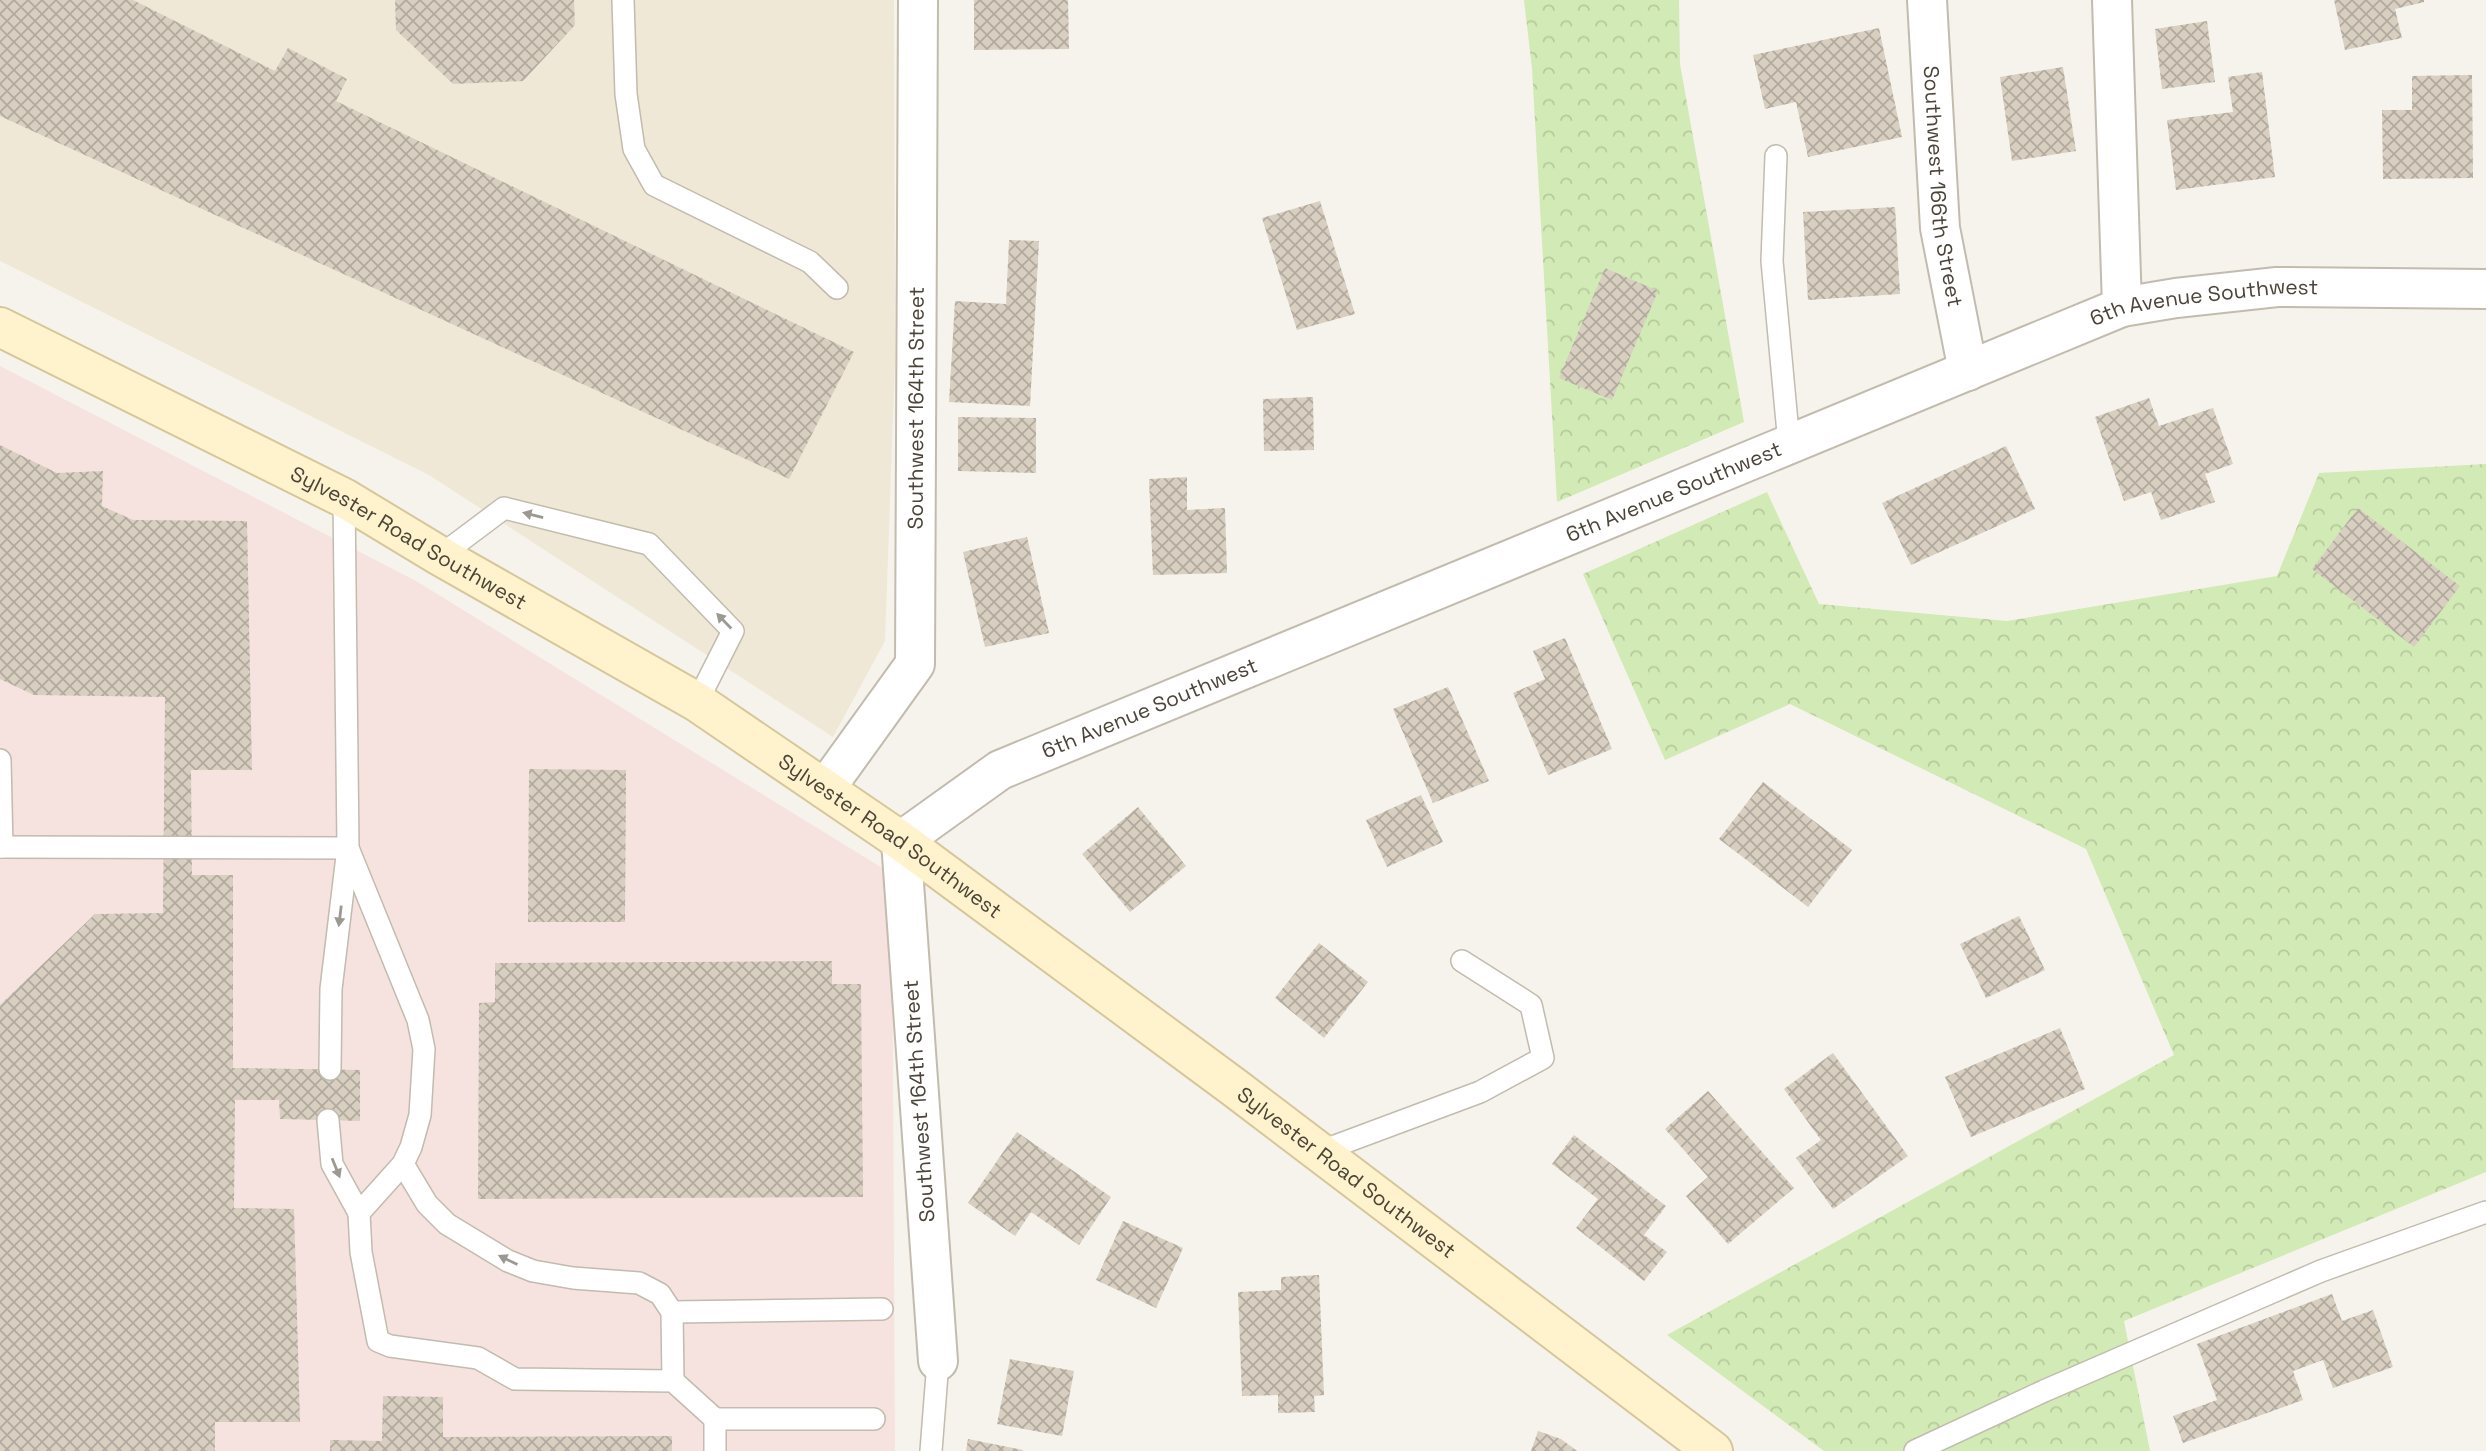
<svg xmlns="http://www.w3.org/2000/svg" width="2486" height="1451" font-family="'Space Grotesk',sans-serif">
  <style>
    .education { fill: #efe8d6 }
    .medical { fill: #f6e3e0 }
    .forest { fill: url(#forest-crowns) }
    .building { fill: url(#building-cross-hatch) }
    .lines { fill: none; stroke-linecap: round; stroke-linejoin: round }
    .lane-casing { stroke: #c2bbae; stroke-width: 24 }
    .street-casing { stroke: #c2bbae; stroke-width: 42 }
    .secondary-casing { stroke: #d6c79b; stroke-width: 42 }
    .lane { stroke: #fff; stroke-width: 21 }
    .street { stroke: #fff; stroke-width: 38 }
    .secondary { stroke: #fff3cd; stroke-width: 38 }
    .oneway { fill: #9c9892 }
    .labels { text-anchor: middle; stroke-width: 7; stroke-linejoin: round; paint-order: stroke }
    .street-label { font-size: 21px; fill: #4b4439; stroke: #fff }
  </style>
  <defs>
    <pattern id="forest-crowns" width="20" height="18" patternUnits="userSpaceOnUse" patternTransform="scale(1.75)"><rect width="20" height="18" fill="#d2eab5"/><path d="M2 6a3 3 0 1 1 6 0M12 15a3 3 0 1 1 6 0" fill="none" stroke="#b6ca9c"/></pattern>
    <pattern id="building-cross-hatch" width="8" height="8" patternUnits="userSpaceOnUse" patternTransform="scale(1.75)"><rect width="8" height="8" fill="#d8cfc1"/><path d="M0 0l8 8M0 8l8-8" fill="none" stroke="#b1aa9e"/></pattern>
  </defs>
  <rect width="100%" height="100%" fill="#f6f3ec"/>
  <!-- education -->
  <path class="education" d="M 0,0 L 894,0 L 895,361 L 885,641 L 833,737 L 429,475 L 0,261 Z"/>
  <!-- medical -->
  <path class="medical" d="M 0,366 L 416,581 L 892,874 L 895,1451 L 0,1451 Z"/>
  <!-- forest -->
  <g class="forest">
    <path d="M 1524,0 L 1679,0 L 1680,64 L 1744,422 L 1557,502 L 1532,69 Z"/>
    <path d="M 2486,464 L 2486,1172 L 2124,1321 L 2150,1451 L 1824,1451 L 1667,1335 L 2174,1055 L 2086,849 L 1790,704 L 1665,760 L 1583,574 L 1767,492 L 1819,604 L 2007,621 L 2277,576 L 2319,473 Z"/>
  </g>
  <!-- building -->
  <g class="building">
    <path d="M 0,0 L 133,0 L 275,71 L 288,48 L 347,79 L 336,101 L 854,352 L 789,479 L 0,116 Z"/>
    <path d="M 395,0 L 574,0 L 575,25 L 523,81 L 453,84 L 396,30 Z"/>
    <path d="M 974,0 L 1068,0 L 1069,49 L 974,50 Z"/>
    <path d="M 2334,0 L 2424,0 L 2424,2 L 2395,9 L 2402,38 L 2345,50 Z"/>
    <path d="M 2207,21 L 2215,82 L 2162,89 L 2155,29 Z"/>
    <path d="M 1879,28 L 1902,137 L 1808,157 L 1796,102 L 1765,109 L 1753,55 Z"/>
    <path d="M 2063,67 L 2076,151 L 2012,161 L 2000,77 Z"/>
    <path d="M 2262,72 L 2275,177 L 2176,190 L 2167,120 L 2233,112 L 2228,77 Z"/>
    <path d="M 2472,75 L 2473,178 L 2383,179 L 2382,110 L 2412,110 L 2412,76 Z"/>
    <path d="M 1320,201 L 1355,314 L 1297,330 L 1262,218 Z"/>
    <path d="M 1895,207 L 1900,294 L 1808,300 L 1803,212 Z"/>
    <path d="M 1009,240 L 1039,241 L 1030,406 L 949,402 L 955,301 L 1006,304 Z"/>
    <path d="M 1605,268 L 1658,291 L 1612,400 L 1559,378 Z"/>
    <path d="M 1313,397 L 1314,450 L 1264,451 L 1263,399 Z"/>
    <path d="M 2149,398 L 2159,426 L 2213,408 L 2233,464 L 2205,474 L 2215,502 L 2161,520 L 2151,492 L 2124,501 L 2095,417 Z"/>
    <path d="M 958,417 L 1036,418 L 1036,473 L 958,471 Z"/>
    <path d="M 0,445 L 57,473 L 103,471 L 102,506 L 133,520 L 247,521 L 252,770 L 191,770 L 192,875 L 233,875 L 233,1068 L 360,1070 L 360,1121 L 280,1119 L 279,1100 L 235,1100 L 234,1208 L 294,1209 L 300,1422 L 215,1422 L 215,1451 L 0,1451 L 0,1005 L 95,914 L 163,913 L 165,697 L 34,695 L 0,679 Z"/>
    <path d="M 2006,446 L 2035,509 L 1911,565 L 1882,503 Z"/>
    <path d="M 1187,477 L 1187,510 L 1225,508 L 1227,573 L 1153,575 L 1149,479 Z"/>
    <path d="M 2358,508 L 2460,586 L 2414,647 L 2312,569 Z"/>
    <path d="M 1027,537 L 1049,633 L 985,647 L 963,552 Z"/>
    <path d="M 1565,638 L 1612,749 L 1548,775 L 1513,693 L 1545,679 L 1533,651 Z"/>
    <path d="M 1448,687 L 1489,781 L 1433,803 L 1393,709 Z"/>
    <path d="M 529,769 L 626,770 L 625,922 L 528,922 Z"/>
    <path d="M 1763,782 L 1852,850 L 1808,907 L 1719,839 Z"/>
    <path d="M 1421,795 L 1443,842 L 1387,867 L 1366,820 Z"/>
    <path d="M 1138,807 L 1186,866 L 1130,912 L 1082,854 Z"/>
    <path d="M 2019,916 L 2045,970 L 1986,998 L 1960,944 Z"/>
    <path d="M 1319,943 L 1368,982 L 1324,1038 L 1275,998 Z"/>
    <path d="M 832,961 L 832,984 L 861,984 L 863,1197 L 478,1199 L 479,1003 L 495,1002 L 495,963 Z"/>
    <path d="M 2060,1028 L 2085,1089 L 1971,1137 L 1945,1077 Z"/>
    <path d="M 1833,1053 L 1908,1156 L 1833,1209 L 1796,1158 L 1821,1140 L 1784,1089 Z"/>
    <path d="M 1708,1091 L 1794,1188 L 1728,1244 L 1686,1196 L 1708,1177 L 1665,1129 Z"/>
    <path d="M 1017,1132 L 1111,1197 L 1079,1245 L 1031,1212 L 1015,1236 L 968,1203 Z"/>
    <path d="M 1574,1135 L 1666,1206 L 1644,1235 L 1667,1252 L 1644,1281 L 1576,1228 L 1598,1199 L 1552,1164 Z"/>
    <path d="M 1123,1221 L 1183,1248 L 1156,1308 L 1096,1280 Z"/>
    <path d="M 1319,1275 L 1324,1395 L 1314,1396 L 1315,1412 L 1278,1413 L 1278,1395 L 1242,1396 L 1238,1292 L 1281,1290 L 1281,1277 Z"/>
    <path d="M 2332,1294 L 2342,1321 L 2373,1310 L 2393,1367 L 2333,1388 L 2323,1360 L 2293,1371 L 2303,1400 L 2183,1443 L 2173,1416 L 2217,1400 L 2197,1344 Z"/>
    <path d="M 1010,1359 L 1074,1371 L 1062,1436 L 997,1424 Z"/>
    <path d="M 383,1396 L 443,1397 L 443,1437 L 672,1436 L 672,1451 L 330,1451 L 330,1440 L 382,1441 Z"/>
    <path d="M 1538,1431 L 1561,1439 L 1577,1451 L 1531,1451 Z"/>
    <path d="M 968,1439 L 1023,1450 L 1023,1451 L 966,1451 Z"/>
  </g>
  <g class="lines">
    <defs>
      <g id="lane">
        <path d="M 623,0 L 626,94 L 634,149 L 654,185 L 810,262 L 837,288"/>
        <path d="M 1776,156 L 1772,261 L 1789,444"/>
        <path d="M 344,498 L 348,848 L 418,1020 L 424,1049 L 420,1115 L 411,1147 L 403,1164 L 359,1213 L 361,1252 L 378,1341 L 390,1346 L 478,1358 L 515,1379 L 673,1381 L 715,1419"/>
        <path d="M 440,556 L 504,508 L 649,544 L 733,631 L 697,702"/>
        <path d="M 0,760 L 2,847"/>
        <path d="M 0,847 L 348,848 L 331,989 L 330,1069"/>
        <path d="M 328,1120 L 332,1164 L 359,1213"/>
        <path d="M 1319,1152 L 1480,1092 L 1543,1058 L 1531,1005 L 1462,961"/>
        <path d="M 403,1164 L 427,1204 L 447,1224 L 508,1261 L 533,1271 L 573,1278 L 639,1283 L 660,1294 L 672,1312 L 673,1381"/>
        <path d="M 672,1312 L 882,1309"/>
        <path d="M 715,1451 L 715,1419 L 874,1419"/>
        <path d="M 931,1451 L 938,1361"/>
        <path d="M 1915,1451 L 2044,1391 L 2321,1271 L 2486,1212"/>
      </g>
      <g id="street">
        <path id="s1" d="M 1927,0 L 1940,228 L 1968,371"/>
        <path d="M 2112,0 L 2122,307"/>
        <path id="s2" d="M 825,789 L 915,664 L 918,0"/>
        <path id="s3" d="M 938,1361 L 901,841 L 1000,770 L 2122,307 L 2176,298 L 2277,287 L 2486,289"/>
      </g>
      <g id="secondary">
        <path id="s4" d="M 0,327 L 344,498 L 440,556 L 697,702 L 901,841 L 1235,1088 L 1713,1451"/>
      </g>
    </defs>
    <!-- lane casing -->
    <use href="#lane" class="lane-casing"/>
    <!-- street casing -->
    <use href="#street" class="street-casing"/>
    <!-- secondary casing -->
    <use href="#secondary" class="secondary-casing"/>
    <!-- lane -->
    <use href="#lane" class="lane"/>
    <!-- street -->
    <use href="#street" class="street"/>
    <!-- secondary -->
    <use href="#secondary" class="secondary"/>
  </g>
  <!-- one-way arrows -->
  <defs><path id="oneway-solid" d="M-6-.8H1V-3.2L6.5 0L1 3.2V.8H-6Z" transform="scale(1.75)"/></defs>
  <g class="oneway">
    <use href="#oneway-solid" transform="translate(533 515) rotate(-166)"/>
    <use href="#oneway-solid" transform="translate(724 621) rotate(-134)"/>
    <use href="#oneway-solid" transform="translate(340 916) rotate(97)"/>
    <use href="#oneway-solid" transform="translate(336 1168) rotate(68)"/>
    <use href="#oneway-solid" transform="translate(508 1260) rotate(-154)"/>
  </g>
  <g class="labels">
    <!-- street labels -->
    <g class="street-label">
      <text dy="7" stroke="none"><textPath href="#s1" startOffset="187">Southwest 166th Street</textPath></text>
      <text dy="7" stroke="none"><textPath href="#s3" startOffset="1939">6th Avenue Southwest</textPath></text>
      <text dy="7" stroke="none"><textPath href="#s2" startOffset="410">Southwest 164th Street</textPath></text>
      <text dy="7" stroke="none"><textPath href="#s3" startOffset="1372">6th Avenue Southwest</textPath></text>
      <text dy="7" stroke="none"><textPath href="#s4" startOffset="460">Sylvester Road Southwest</textPath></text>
      <text dy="7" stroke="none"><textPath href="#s3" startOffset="805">6th Avenue Southwest</textPath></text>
      <text dy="7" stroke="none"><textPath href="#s4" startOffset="1027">Sylvester Road Southwest</textPath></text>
      <text transform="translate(919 1101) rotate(-94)" y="7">Southwest 164th Street</text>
      <text dy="7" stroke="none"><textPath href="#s4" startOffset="1594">Sylvester Road Southwest</textPath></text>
    </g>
  </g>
</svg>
